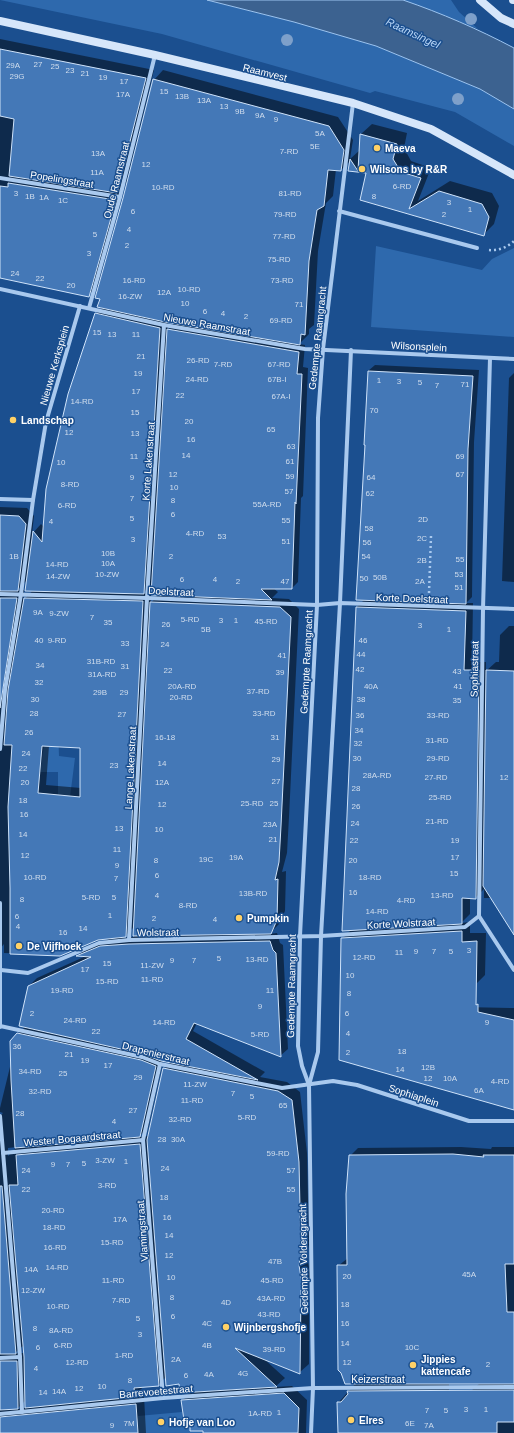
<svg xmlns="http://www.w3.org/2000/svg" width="514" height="1433" font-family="Helvetica,sans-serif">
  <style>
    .green { fill: #2e69ad }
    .water { fill: #3c6290; stroke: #9cc4f0 }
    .shadow { fill: #0007; fill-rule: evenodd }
    .building { fill: #4478b7; stroke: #cfe3fa; fill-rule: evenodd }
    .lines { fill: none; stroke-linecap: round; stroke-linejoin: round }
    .path { stroke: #a9c9ee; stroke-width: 2.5; stroke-dasharray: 2 3; stroke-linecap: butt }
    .street { stroke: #a9c9ee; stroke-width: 4 }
    .secondary { stroke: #d6e6fa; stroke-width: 8 }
    .tree { fill: #7ea0ca }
    .poi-dot { fill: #ffd166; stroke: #1b4f8f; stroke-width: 1.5 }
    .labels { text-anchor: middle; stroke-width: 3; stroke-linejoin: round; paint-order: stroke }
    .number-label { font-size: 8px; fill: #d0dded }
    .street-label { font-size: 10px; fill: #fff; stroke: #1b4f8f }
    .poi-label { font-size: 10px; font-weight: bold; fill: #fff; stroke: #1b4f8f; text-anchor: start }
    .water-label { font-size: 11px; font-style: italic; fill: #b5d3f5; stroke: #1b4f8f }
  </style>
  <rect width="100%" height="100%" fill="#1b4f8f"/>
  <!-- green -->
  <g class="green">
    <path d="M 0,0 L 207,0 L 294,22 L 376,46 L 480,89 L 514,109 L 514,146 L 455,112 L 375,91 L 370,93 L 162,34 Z"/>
    <path d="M 403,0 L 451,0 L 459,12 L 478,29 Z"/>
    <path d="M 376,246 L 482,270 L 492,259 L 514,248 L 514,337 L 371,327 Z"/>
    <path d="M 56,669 L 59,756 L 75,758 L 70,797 L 58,798 L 58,772 L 40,772 Z"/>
    <path d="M 182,1412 L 185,1427 L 190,1426 L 191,1431 L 202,1430 L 203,1433 L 138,1433 L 138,1416 Z"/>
  </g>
  <!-- water -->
  <path class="water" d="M 207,0 L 403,0 C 441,13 478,29 514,48 L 514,109 L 480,89 L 376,46 L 294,22 Z"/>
  <!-- shadow -->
  <g class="shadow">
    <path d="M 0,39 L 154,70 L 126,183 L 118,191 L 123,192 L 97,287 L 88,295 L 0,277 Z"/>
    <path d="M 163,70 L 338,117 L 353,140 L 350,159 L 360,150 L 361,134 L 372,124 L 407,133 L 404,148 L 411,161 L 431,168 L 418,201 L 450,181 L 492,193 L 499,206 L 494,224 L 483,235 L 361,200 L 367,172 L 349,170 L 351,160 L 341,170 L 336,169 L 333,196 L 326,203 L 318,251 L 314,325 L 309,329 L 309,334 L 299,344 L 305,345 L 303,367 L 308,368 L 303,496 L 301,498 L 298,582 L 292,588 L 273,588 L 278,592 L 272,598 L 289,599 L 299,609 L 289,817 L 287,853 L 282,872 L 286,871 L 285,911 L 279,924 L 269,934 L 277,933 L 280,943 L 283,945 L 288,1049 L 280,1056 L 197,1023 L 193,1031 L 265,1072 L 260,1077 L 287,1082 L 300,1092 L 307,1153 L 309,1244 L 307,1256 L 311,1280 L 309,1281 L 309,1364 L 300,1372 L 264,1359 L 285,1378 L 275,1387 L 292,1386 L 307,1400 L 306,1433 L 204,1433 L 203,1430 L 191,1425 L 182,1401 L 191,1392 L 180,1383 L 166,1377 L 158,1385 L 143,1387 L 134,1397 L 144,1396 L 146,1433 L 0,1433 L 0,1116 L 3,1113 L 0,1112 L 0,1108 L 18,1034 L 25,1027 L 29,986 L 37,978 L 86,956 L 79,955 L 85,949 L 112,938 L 98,939 L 60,955 L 4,953 L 4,944 L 0,949 L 0,507 L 27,508 L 34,516 L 32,534 L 41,524 L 44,527 L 96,314 L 103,307 L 124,198 L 154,80 ZM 168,321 L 175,322 L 168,330 ZM 27,580 L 26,590 L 18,590 ZM 152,584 L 152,594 L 143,593 ZM 24,590 L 33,590 L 23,601 ZM 151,594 L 159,594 L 151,603 ZM 49,746 L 81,747 L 81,788 L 46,785 ZM 134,927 L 134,937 L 123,938 ZM 163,1060 L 171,1062 L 164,1069 L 148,1136 L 138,1137 L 148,1128 ZM 17,1147 L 8,1156 L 8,1148 ZM 24,1345 L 24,1353 L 15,1353 ZM 26,1400 L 26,1408 L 17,1409 Z"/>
    <path d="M 375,365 L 479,370 L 474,442 L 472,597 L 466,603 L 473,603 L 472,662 L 486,662 L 486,671 L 496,662 L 499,662 L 500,635 L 509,626 L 514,626 L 514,934 L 492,898 L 484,898 L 484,889 L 475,898 L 470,897 L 470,914 L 461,923 L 470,922 L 470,933 L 486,933 L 485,975 L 476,984 L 464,984 L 464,1007 L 514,1008 L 514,1107 L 342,939 L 351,930 L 357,607 L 365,599 L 368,371 Z"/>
    <path d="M 514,373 L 514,582 L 502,581 L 509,378 Z"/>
    <path d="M 461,1147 L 491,1149 L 492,1147 L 514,1147 L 514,1433 L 473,1433 L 471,1391 L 480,1383 L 449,1381 L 449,1433 L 339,1433 L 338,1403 L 356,1383 L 338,1266 L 348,1258 L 350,1156 L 358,1148 Z"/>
  </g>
  <!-- building -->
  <g class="building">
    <path d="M 0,49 L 146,78 L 117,193 L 9,176 L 14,119 L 0,116 Z"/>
    <path d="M 153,79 L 329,126 L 344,150 L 341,171 L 328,170 L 324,206 L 317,210 L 309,261 L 305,335 L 301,334 L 300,345 L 165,322 L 97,307 L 100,299 L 95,298 L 123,198 Z"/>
    <path d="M 360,134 L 397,144 L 393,159 L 401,172 L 421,178 L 409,209 L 439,191 L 482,204 L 489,217 L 484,236 L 360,200 L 366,173 L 348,171 L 350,159 L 358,171 Z"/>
    <path d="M 8,183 L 116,200 L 89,297 L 0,278 L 0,186 L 8,187 Z"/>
    <path d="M 95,313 L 160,328 L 144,594 L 25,591 L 33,531 L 42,542 L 46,489 L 68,394 Z"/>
    <path d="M 167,329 L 299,352 L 297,374 L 302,374 L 296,504 L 295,502 L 292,589 L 261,589 L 272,600 L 151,595 Z"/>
    <path d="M 368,371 L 473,376 L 468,449 L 466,604 L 356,600 L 365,445 L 364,445 Z"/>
    <path d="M 0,515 L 19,516 L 26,524 L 18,591 L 0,591 Z"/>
    <path d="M 0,598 L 17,598 L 0,708 Z"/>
    <path d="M 24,598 L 143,601 L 126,937 L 98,940 L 60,956 L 10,954 L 10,888 L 8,807 L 12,745 L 4,745 L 8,690 ZM 42,746 L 80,748 L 80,797 L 38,793 Z"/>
    <path d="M 150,602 L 280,607 L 291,617 L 281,826 L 279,862 L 275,880 L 278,879 L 277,920 L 271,934 L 133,936 Z"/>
    <path d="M 356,607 L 466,611 L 464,670 L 479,670 L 476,899 L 462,898 L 462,924 L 342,931 Z"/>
    <path d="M 486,670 L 514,671 L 514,935 L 483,886 Z"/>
    <path d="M 462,931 L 462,942 L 477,941 L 476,1005 L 478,1004 L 478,1012 L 514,1020 L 514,1110 L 339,1060 L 341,938 Z"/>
    <path d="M 270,941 L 273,950 L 276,953 L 281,1057 L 194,1023 L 186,1039 L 258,1080 L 161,1061 L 143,1054 L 19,1026 L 28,986 L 91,957 L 76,956 L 100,946 L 129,944 Z"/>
    <path d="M 17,1033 L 141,1060 L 156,1066 L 140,1137 L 15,1148 L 11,1080 L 10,1041 Z"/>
    <path d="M 163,1068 L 278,1091 L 292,1100 L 299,1162 L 301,1254 L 299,1265 L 303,1290 L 301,1290 L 300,1374 L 235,1348 L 277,1387 L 180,1393 L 179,1384 L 166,1386 L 147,1140 Z"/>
    <path d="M 140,1144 L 159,1386 L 134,1388 L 135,1397 L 25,1408 L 24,1357 L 9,1185 L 18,1185 L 16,1155 Z"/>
    <path d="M 453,1154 L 484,1157 L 483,1155 L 514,1155 L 514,1264 L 505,1264 L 507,1312 L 514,1312 L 514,1384 L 345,1384 L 341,1373 L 338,1370 L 337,1265 L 347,1265 L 346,1194 L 349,1155 Z"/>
    <path d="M 0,1186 L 2,1186 L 16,1354 L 0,1354 Z"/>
    <path d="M 0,1361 L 17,1361 L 18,1409 L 0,1410 Z"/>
    <path d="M 514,1390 L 514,1422 L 497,1422 L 497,1433 L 338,1433 L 337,1402 L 341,1402 L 348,1394 L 347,1391 Z"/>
    <path d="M 284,1393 L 299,1408 L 298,1433 L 203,1433 L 203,1431 L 190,1431 L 190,1426 L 185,1427 L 181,1400 Z"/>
    <path d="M 136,1404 L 138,1433 L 0,1433 L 0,1417 Z"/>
  </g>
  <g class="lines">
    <!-- path -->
    <g class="path">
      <path d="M 489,250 C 498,251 508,247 514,241"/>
      <path d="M 429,593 L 431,536"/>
    </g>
    <!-- street -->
    <g class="street">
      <path d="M 0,178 L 120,197"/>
      <path d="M 339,211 L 477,248"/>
      <path d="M 0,289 L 164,325 L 305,349 L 514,359"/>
      <path d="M 89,308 L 120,197 L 155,55"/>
      <path d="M 490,358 L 483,609 L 479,916 L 514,970"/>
      <path d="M 0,499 L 33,500"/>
      <path d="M 0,594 L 147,598 L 317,605 L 340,603 L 514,609"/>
      <path d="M 0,749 L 5,690 L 21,594 L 33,500 L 46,422 L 80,306"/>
      <path d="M 0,903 L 0,1027"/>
      <path d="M 129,940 L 147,598 L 164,325"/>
      <path d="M 1,970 L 28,973 L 99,943 L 129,940 L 321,936 L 465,927 L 479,916"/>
      <path d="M 0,1026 L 142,1057 L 160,1064 L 282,1088 L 333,1081 L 357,1085 L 469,1121 L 514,1121"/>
      <path d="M 160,1064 L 143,1140 L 163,1398"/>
      <path d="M 309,1085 L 302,1066 L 298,1046 L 300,936 L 317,605 L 318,418 L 323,349 L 353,103"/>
      <path d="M 0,1116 L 20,1357 L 22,1412"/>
      <path d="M 3,1153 L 143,1140"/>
      <path d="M 0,1358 L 20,1357"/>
      <path d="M 0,1414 L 163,1398 L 313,1388 L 514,1387"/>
      <path d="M 311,1433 L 313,1388 L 309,1085 L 318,1052 L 321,936 L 340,603 L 351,350"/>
    </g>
    <!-- secondary -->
    <g class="secondary">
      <path d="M 480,0 L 501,18 L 514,24"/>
      <path d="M 513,0 L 514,0"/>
      <path d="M 0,21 L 155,55 L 353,103 L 431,129 L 514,175"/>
    </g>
  </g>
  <!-- trees -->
  <g class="tree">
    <circle cx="471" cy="19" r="6"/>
    <circle cx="287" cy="40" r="6"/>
    <circle cx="458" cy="99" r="6"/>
  </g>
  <!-- markers -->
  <g class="poi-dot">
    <circle cx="377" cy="148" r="4"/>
    <circle cx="362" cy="169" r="4"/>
    <circle cx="13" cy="420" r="4"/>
    <circle cx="239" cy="918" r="4"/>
    <circle cx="19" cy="946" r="4"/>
    <circle cx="226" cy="1327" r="4"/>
    <circle cx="413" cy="1365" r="4"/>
    <circle cx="351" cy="1420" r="4"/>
    <circle cx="161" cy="1422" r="4"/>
  </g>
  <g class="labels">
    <!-- number labels -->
    <g class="number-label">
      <text x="38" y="67">27</text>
      <text x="13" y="68">29A</text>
      <text x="55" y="69">25</text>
      <text x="70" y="73">23</text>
      <text x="85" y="76">21</text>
      <text x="17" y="79">29G</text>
      <text x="103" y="80">19</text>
      <text x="124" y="84">17</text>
      <text x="164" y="94">15</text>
      <text x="123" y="97">17A</text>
      <text x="182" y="99">13B</text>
      <text x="204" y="103">13A</text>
      <text x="224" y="109">13</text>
      <text x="240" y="114">9B</text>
      <text x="260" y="118">9A</text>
      <text x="276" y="122">9</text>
      <text x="320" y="136">5A</text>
      <text x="315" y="149">5E</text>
      <text x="289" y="154">7-RD</text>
      <text x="98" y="156">13A</text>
      <text x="146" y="167">12</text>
      <text x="97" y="175">11A</text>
      <text x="402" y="189">6-RD</text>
      <text x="163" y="190">10-RD</text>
      <text x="16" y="196">3</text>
      <text x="290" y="196">81-RD</text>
      <text x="30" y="199">1B</text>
      <text x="374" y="199">8</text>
      <text x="44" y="200">1A</text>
      <text x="63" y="203">1C</text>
      <text x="449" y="205">3</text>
      <text x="470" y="212">1</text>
      <text x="133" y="214">6</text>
      <text x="285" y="217">79-RD</text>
      <text x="444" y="217">2</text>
      <text x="129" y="232">4</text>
      <text x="95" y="237">5</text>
      <text x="284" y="239">77-RD</text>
      <text x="127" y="248">2</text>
      <text x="89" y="256">3</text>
      <text x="279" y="262">75-RD</text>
      <text x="15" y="276">24</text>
      <text x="40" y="281">22</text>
      <text x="134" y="283">16-RD</text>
      <text x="282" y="283">73-RD</text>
      <text x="71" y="288">20</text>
      <text x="189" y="292">10-RD</text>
      <text x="164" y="295">12A</text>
      <text x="130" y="299">16-ZW</text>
      <text x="185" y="306">10</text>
      <text x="299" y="307">71</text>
      <text x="205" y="314">6</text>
      <text x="223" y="316">4</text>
      <text x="246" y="319">2</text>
      <text x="281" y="323">69-RD</text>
      <text x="97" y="335">15</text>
      <text x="112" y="337">13</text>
      <text x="136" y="337">11</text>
      <text x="141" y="359">21</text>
      <text x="198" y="363">26-RD</text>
      <text x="223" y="367">7-RD</text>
      <text x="279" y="367">67-RD</text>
      <text x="138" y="376">19</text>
      <text x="197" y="382">24-RD</text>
      <text x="277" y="382">67B-I</text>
      <text x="379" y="383">1</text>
      <text x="399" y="384">3</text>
      <text x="420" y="385">5</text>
      <text x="465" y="387">71</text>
      <text x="437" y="388">7</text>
      <text x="136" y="394">17</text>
      <text x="180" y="398">22</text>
      <text x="281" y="399">67A-I</text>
      <text x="82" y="404">14-RD</text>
      <text x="374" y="413">70</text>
      <text x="135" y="415">15</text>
      <text x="189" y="424">20</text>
      <text x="271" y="432">65</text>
      <text x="69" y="435">12</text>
      <text x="135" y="436">13</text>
      <text x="191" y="442">16</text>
      <text x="291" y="449">63</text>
      <text x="186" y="458">14</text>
      <text x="134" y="459">11</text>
      <text x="460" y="459">69</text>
      <text x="290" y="464">61</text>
      <text x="61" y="465">10</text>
      <text x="173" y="477">12</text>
      <text x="460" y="477">67</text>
      <text x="290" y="479">59</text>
      <text x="132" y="480">9</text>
      <text x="371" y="480">64</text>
      <text x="70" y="487">8-RD</text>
      <text x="174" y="490">10</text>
      <text x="289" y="494">57</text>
      <text x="370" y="496">62</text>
      <text x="132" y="501">7</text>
      <text x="173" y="503">8</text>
      <text x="267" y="507">55A-RD</text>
      <text x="67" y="508">6-RD</text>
      <text x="173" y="517">6</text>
      <text x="132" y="521">5</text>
      <text x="423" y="522">2D</text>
      <text x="286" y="523">55</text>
      <text x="51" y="524">4</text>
      <text x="369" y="531">58</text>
      <text x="195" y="536">4-RD</text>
      <text x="222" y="539">53</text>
      <text x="422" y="541">2C</text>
      <text x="133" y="542">3</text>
      <text x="286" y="544">51</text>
      <text x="367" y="545">56</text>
      <text x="108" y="556">10B</text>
      <text x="14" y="559">1B</text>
      <text x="171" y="559">2</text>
      <text x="366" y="559">54</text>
      <text x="460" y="562">55</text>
      <text x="422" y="563">2B</text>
      <text x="108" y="566">10A</text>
      <text x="57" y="567">14-RD</text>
      <text x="107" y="577">10-ZW</text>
      <text x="459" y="577">53</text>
      <text x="58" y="579">14-ZW</text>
      <text x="380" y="580">50B</text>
      <text x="364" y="581">50</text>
      <text x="182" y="582">6</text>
      <text x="215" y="582">4</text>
      <text x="238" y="584">2</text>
      <text x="285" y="584">47</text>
      <text x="420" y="584">2A</text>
      <text x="459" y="590">51</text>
      <text x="38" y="615">9A</text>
      <text x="59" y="616">9-ZW</text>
      <text x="92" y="620">7</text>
      <text x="190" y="622">5-RD</text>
      <text x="221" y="623">3</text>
      <text x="236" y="623">1</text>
      <text x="266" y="624">45-RD</text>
      <text x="108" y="625">35</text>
      <text x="166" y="627">26</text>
      <text x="420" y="628">3</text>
      <text x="206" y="632">5B</text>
      <text x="449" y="632">1</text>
      <text x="39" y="643">40</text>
      <text x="57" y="643">9-RD</text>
      <text x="363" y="643">46</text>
      <text x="125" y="646">33</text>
      <text x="165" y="647">24</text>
      <text x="361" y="657">44</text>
      <text x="282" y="658">41</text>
      <text x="101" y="664">31B-RD</text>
      <text x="40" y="668">34</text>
      <text x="125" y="669">31</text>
      <text x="360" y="672">42</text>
      <text x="168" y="673">22</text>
      <text x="457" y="674">43</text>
      <text x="280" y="675">39</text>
      <text x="102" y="677">31A-RD</text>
      <text x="39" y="685">32</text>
      <text x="182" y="689">20A-RD</text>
      <text x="371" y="689">40A</text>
      <text x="458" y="689">41</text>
      <text x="258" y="694">37-RD</text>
      <text x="100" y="695">29B</text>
      <text x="124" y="695">29</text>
      <text x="181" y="700">20-RD</text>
      <text x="35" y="702">30</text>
      <text x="361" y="702">38</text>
      <text x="457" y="703">35</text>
      <text x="34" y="716">28</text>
      <text x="264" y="716">33-RD</text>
      <text x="122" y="717">27</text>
      <text x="360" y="718">36</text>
      <text x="438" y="718">33-RD</text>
      <text x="359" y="733">34</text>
      <text x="29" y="735">26</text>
      <text x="165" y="740">16-18</text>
      <text x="275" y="740">31</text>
      <text x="437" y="743">31-RD</text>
      <text x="358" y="746">32</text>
      <text x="26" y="756">24</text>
      <text x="357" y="761">30</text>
      <text x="438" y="761">29-RD</text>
      <text x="276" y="762">29</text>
      <text x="162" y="766">14</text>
      <text x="114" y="768">23</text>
      <text x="23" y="771">22</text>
      <text x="377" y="778">28A-RD</text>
      <text x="436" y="780">27-RD</text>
      <text x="504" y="780">12</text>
      <text x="276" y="784">27</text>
      <text x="25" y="785">20</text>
      <text x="162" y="785">12A</text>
      <text x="356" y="791">28</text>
      <text x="440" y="800">25-RD</text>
      <text x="23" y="803">18</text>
      <text x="252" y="806">25-RD</text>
      <text x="274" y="806">25</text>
      <text x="162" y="807">12</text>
      <text x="356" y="809">26</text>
      <text x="24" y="817">16</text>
      <text x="437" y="824">21-RD</text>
      <text x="355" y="826">24</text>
      <text x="270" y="827">23A</text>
      <text x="119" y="831">13</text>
      <text x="159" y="832">10</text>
      <text x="23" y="837">14</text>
      <text x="273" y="842">21</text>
      <text x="354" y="843">22</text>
      <text x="455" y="843">19</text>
      <text x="117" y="852">11</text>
      <text x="25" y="858">12</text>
      <text x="236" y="860">19A</text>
      <text x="455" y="860">17</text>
      <text x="206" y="862">19C</text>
      <text x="156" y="863">8</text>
      <text x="353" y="863">20</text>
      <text x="117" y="868">9</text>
      <text x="454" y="876">15</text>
      <text x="157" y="878">6</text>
      <text x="35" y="880">10-RD</text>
      <text x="370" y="880">18-RD</text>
      <text x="116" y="881">7</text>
      <text x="353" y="895">16</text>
      <text x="253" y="896">13B-RD</text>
      <text x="157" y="898">4</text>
      <text x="442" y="898">13-RD</text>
      <text x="91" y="900">5-RD</text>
      <text x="114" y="900">5</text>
      <text x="22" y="902">8</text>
      <text x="406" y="903">4-RD</text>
      <text x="188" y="908">8-RD</text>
      <text x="377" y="914">14-RD</text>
      <text x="110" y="918">1</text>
      <text x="17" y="919">6</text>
      <text x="154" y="921">2</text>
      <text x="215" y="922">4</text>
      <text x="18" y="929">4</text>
      <text x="83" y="931">14</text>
      <text x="63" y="935">16</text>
      <text x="469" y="953">3</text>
      <text x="416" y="954">9</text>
      <text x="434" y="954">7</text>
      <text x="451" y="954">5</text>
      <text x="399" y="955">11</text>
      <text x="364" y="960">12-RD</text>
      <text x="219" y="961">5</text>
      <text x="257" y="962">13-RD</text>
      <text x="172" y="963">9</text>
      <text x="194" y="963">7</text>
      <text x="107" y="966">15</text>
      <text x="152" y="968">11-ZW</text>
      <text x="85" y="972">17</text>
      <text x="350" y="978">10</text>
      <text x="152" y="982">11-RD</text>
      <text x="107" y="984">15-RD</text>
      <text x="62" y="993">19-RD</text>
      <text x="270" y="993">11</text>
      <text x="349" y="996">8</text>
      <text x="260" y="1009">9</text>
      <text x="32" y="1016">2</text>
      <text x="347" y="1016">6</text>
      <text x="75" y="1023">24-RD</text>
      <text x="164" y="1025">14-RD</text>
      <text x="487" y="1025">9</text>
      <text x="96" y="1034">22</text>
      <text x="348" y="1036">4</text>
      <text x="260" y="1037">5-RD</text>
      <text x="17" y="1049">36</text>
      <text x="402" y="1054">18</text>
      <text x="348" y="1055">2</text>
      <text x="69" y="1057">21</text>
      <text x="85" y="1063">19</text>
      <text x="108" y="1068">17</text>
      <text x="428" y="1070">12B</text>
      <text x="400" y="1072">14</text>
      <text x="30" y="1074">34-RD</text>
      <text x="63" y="1076">25</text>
      <text x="138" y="1080">29</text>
      <text x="428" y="1081">12</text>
      <text x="450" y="1081">10A</text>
      <text x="500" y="1084">4-RD</text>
      <text x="195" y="1087">11-ZW</text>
      <text x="479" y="1093">6A</text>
      <text x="40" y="1094">32-RD</text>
      <text x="233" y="1096">7</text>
      <text x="252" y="1099">5</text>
      <text x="192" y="1103">11-RD</text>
      <text x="283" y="1108">65</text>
      <text x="133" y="1113">27</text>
      <text x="20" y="1116">28</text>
      <text x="247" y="1120">5-RD</text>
      <text x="180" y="1122">32-RD</text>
      <text x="114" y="1124">4</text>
      <text x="162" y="1142">28</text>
      <text x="178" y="1142">30A</text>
      <text x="278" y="1156">59-RD</text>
      <text x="105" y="1163">3-ZW</text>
      <text x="126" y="1164">1</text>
      <text x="84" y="1166">5</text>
      <text x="53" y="1167">9</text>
      <text x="68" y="1167">7</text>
      <text x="165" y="1171">24</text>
      <text x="26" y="1173">24</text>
      <text x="291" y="1173">57</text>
      <text x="107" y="1188">3-RD</text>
      <text x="26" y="1192">22</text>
      <text x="291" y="1192">55</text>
      <text x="164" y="1200">18</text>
      <text x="53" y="1213">20-RD</text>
      <text x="167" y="1220">16</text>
      <text x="120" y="1222">17A</text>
      <text x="54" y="1230">18-RD</text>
      <text x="169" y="1238">14</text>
      <text x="112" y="1245">15-RD</text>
      <text x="55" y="1250">16-RD</text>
      <text x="169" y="1258">12</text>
      <text x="275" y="1264">47B</text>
      <text x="57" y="1270">14-RD</text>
      <text x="31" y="1272">14A</text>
      <text x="469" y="1277">45A</text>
      <text x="347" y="1279">20</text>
      <text x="171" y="1280">10</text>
      <text x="113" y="1283">11-RD</text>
      <text x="272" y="1283">45-RD</text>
      <text x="33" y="1293">12-ZW</text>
      <text x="172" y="1300">8</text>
      <text x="271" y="1301">43A-RD</text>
      <text x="121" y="1303">7-RD</text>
      <text x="226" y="1305">4D</text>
      <text x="345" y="1307">18</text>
      <text x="58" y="1309">10-RD</text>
      <text x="269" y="1317">43-RD</text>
      <text x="173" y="1319">6</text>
      <text x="138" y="1321">5</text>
      <text x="207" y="1326">4C</text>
      <text x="345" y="1326">16</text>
      <text x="35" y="1331">8</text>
      <text x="61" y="1333">8A-RD</text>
      <text x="140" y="1337">3</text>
      <text x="345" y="1346">14</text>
      <text x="63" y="1348">6-RD</text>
      <text x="207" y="1348">4B</text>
      <text x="38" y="1350">6</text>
      <text x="412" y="1350">10C</text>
      <text x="274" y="1352">39-RD</text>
      <text x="124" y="1358">1-RD</text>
      <text x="176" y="1362">2A</text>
      <text x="77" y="1365">12-RD</text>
      <text x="347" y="1365">12</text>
      <text x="488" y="1367">2</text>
      <text x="36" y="1371">4</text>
      <text x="243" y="1376">4G</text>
      <text x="209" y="1377">4A</text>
      <text x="186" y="1378">6</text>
      <text x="130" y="1383">8</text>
      <text x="102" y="1389">10</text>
      <text x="79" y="1391">12</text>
      <text x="59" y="1394">14A</text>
      <text x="43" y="1395">14</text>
      <text x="466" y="1412">3</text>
      <text x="486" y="1412">1</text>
      <text x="427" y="1413">7</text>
      <text x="446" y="1413">5</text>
      <text x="279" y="1415">1</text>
      <text x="260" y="1416">1A-RD</text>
      <text x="129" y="1426">7M</text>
      <text x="410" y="1426">6E</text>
      <text x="112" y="1428">9</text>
      <text x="429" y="1428">7A</text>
    </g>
    <!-- street labels -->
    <g class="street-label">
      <text transform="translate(265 72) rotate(14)" y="4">Raamvest</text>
      <text transform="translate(62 179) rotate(9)" y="4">Popelingstraat</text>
      <text transform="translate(116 180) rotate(-76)" y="4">Oude Raamstraat</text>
      <text transform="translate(207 324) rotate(10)" y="4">Nieuwe Raamstraat</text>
      <text transform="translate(317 338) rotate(-84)" y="4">Gedempte Raamgracht</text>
      <text transform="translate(419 346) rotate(3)" y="4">Wilsonsplein</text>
      <text transform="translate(54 365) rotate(-74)" y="4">Nieuwe Kerksplein</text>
      <text transform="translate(148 461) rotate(-86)" y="4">Korte Lakenstraat</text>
      <text transform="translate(171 591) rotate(3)" y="4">Doelstraat</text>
      <text transform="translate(412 598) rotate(2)" y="4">Korte Doelstraat</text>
      <text transform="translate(306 662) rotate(-87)" y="4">Gedempte Raamgracht</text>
      <text transform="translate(474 669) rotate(-89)" y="4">Sophiastraat</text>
      <text transform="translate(130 768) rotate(-87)" y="4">Lange Lakenstraat</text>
      <text transform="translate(401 923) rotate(-3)" y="4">Korte Wolstraat</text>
      <text transform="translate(158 932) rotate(-1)" y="4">Wolstraat</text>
      <text transform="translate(291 986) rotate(-89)" y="4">Gedempte Raamgracht</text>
      <text transform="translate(156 1053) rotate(14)" y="4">Drapenierstraat</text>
      <text transform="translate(414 1095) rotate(18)" y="4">Sophiaplein</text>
      <text transform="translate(72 1138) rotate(-5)" y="4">Wester Bogaardstraat</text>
      <text transform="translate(142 1231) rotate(-94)" y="4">Vlamingstraat</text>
      <text transform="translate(303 1259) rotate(-91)" y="4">Gedempte Voldersgracht</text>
      <text x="378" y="1383">Keizerstraat</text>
      <text transform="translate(156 1391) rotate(-5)" y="4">Barrevoetestraat</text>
    </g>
    <!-- poi labels -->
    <g class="poi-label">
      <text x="385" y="152">Maeva</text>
      <text x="370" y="173">Wilsons by R&amp;R</text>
      <text x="21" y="424">Landschap</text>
      <text x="247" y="922">Pumpkin</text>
      <text x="27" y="950">De Vijfhoek</text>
      <text x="234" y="1331">Wijnbergshofje</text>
      <text x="421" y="1363">Jippies<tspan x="421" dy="12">kattencafe</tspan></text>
      <text x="359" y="1424">Elres</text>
      <text x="169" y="1426">Hofje van Loo</text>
    </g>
    <!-- water labels -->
    <g class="water-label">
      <text transform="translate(413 33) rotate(25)" y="4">Raamsingel</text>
    </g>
  </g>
</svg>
